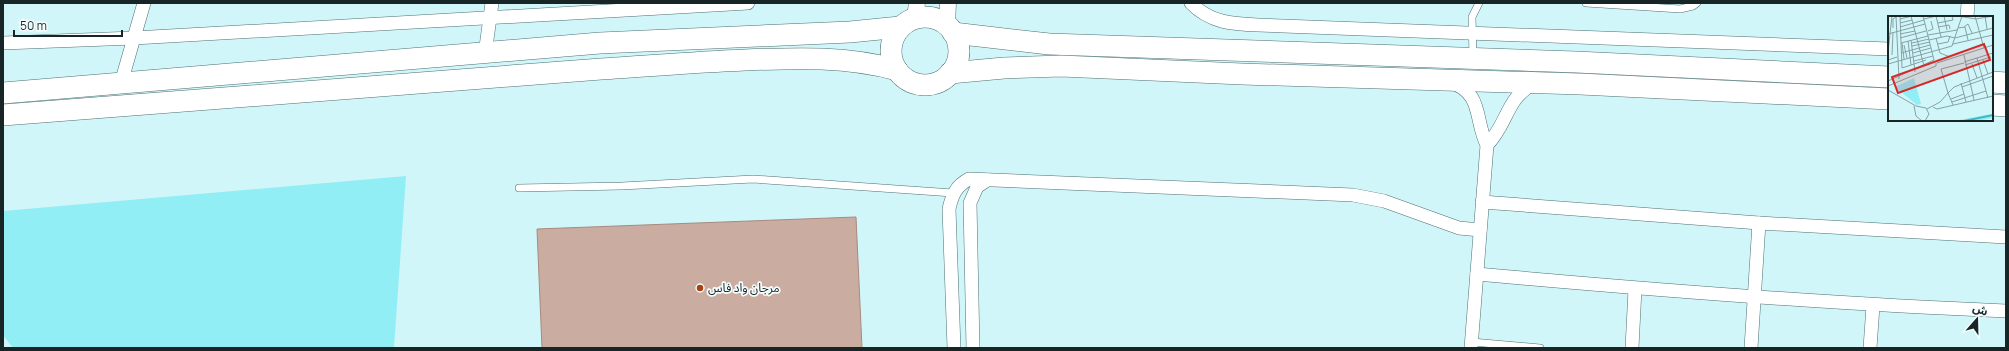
<svg xmlns="http://www.w3.org/2000/svg" width="2009" height="351" font-family="Manrope,'Noto Sans Arabic',sans-serif">
  <style>
    .green { fill: #92eef5 }
    .building { fill: #caaca0; stroke: #a78a7f }
    .lines { fill: none; stroke-linecap: round; stroke-linejoin: round }
    .service-casing { stroke: #4e7072; stroke-width: 8 }
    .minor-casing { stroke: #4e7072; stroke-width: 14 }
    .tertiary-casing { stroke: #4e7072; stroke-width: 17 }
    .primary-casing { stroke: #4e7072; stroke-width: 22 }
    .service { stroke: #fff; stroke-width: 7 }
    .minor { stroke: #fff; stroke-width: 13 }
    .tertiary { stroke: #fff; stroke-width: 16 }
    .primary { stroke: #fff; stroke-width: 21 }
    .poi-dot { fill: #a74310; stroke: #f5fcfd; stroke-width: 1.5 }
    .labels { text-anchor: middle; stroke-width: 3.5; stroke-linejoin: round; paint-order: stroke }
    .poi-label { font-size: 12px; fill: #172526; stroke: #f5fcfd; text-anchor: start }
    .inset-river { fill: none; stroke: #3bbac3; stroke-width: 2 }
    .inset-road { fill: none; stroke: #86a2a5; stroke-width: 1 }
    .view { fill: #d62828; fill-opacity: 0.15; stroke: #d62828; stroke-width: 2 }
    .inset-edge { fill: none; stroke: #172526; stroke-width: 2 }
  </style>
  <rect width="100%" height="100%" fill="#d0f6f9"/>
  <!-- green -->
  <path class="green" d="M 406,176 L 394,348 L 13,348 L 3,335 L 3,211 Z"/>
  <!-- building -->
  <path class="building" d="M 856,217 L 862,348 L 542,348 L 537,229 Z"/>
  <g class="lines">
    <defs>
      <g id="service">
        <path d="M 1586,3 L 1680,9 L 1693,6 L 1697,3"/>
        <path d="M 1473,56 L 1472,17 L 1479,3"/>
        <path d="M 519,188 L 622,186 L 753,179 L 953,193"/>
        <path d="M 1472,342 L 1540,348"/>
      </g>
      <g id="minor">
        <path d="M 1191,3 C 1210,23 1233,24 1258,25 L 1889,49"/>
        <path d="M 1967,17 L 1968,3"/>
        <path d="M 3,43 L 134,38 L 748,3"/>
        <path d="M 485,54 L 492,3"/>
        <path d="M 1450,82 C 1484,93 1474,120 1487,145 L 1471,348"/>
        <path d="M 121,83 L 144,3"/>
        <path d="M 1487,145 C 1508,124 1506,97 1535,83"/>
        <path d="M 1482,202 L 1759,223 L 2006,237"/>
        <path d="M 1477,274 C 1653,290 1829,304 2006,311"/>
        <path d="M 954,348 L 949,209 C 952,195 956,186 969,179 L 1353,195 L 1384,201 L 1459,228 L 1480,230"/>
        <path d="M 973,348 L 970,203 L 977,187 L 987,180"/>
        <path d="M 1632,348 L 1635,289"/>
        <path d="M 1751,348 L 1759,223"/>
        <path d="M 1870,348 L 1873,306"/>
      </g>
      <g id="tertiary">
        <path d="M 915,18 L 917,3"/>
        <path d="M 947,25 L 948,3"/>
      </g>
      <g id="primary">
        <circle cx="925" cy="51" r="34"/>
        <path d="M 953,33 L 1049,44 L 1576,62 L 1889,77"/>
        <path d="M 950,73 L 1004,68 L 1061,66 L 1242,74 L 1580,84 L 1889,99"/>
        <path d="M 1992,82 L 2006,83"/>
        <path d="M 3,93 L 600,43 L 850,32 L 900,27"/>
        <path d="M 1992,105 L 2006,106"/>
        <path d="M 3,115 C 202,101 401,83 601,69 C 649,66 697,62 745,60 C 795,58 848,56 897,70"/>
      </g>
    </defs>
    <!-- service casing -->
    <use href="#service" class="service-casing"/>
    <!-- minor casing -->
    <use href="#minor" class="minor-casing"/>
    <!-- tertiary casing -->
    <use href="#tertiary" class="tertiary-casing"/>
    <!-- primary casing -->
    <use href="#primary" class="primary-casing"/>
    <!-- service -->
    <use href="#service" class="service"/>
    <!-- minor -->
    <use href="#minor" class="minor"/>
    <!-- tertiary -->
    <use href="#tertiary" class="tertiary"/>
    <!-- primary -->
    <use href="#primary" class="primary"/>
  </g>
  <!-- markers -->
  <circle class="poi-dot" cx="700" cy="288" r="4"/>
  <g class="labels">
    <!-- poi labels -->
    <g class="poi-label">
      <text x="708" y="292">مرجان واد فاس</text>
    </g>
  </g>
  <!-- overview -->
  <g transform="translate(1888 16)">
    <rect width="105" height="105" fill="#d0f6f9"/>
    <path d="M 26,62 L 33,88 L 29,89 L 7,71 ZM 105,98 L 105,102 L 90,105 L 65,105 Z" fill="#92eef5"/>
    <path class="inset-river" d="M 76,105 L 105,99"/>
    <path class="inset-road" d="M 8,0 L 11,63M 12,0 L 14,52M 23,0 L 36,50M 35,0 L 46,44M 48,0 L 53,21M 56,0 L 59,14M 70,0 L 88,3 L 105,0M 87,0 L 96,32M 97,0 L 99,13M 12,3 L 24,0M 36,3 L 48,0M 12,7 L 24,4M 50,7 L 65,4 L 64,0M 12,11 L 36,4M 50,11 L 61,9 L 62,13M 76,11 L 80,8 L 84,17M 5,12 L 5,3 L 8,1M 70,12 L 77,11 L 80,24M 40,15 L 45,13 L 43,5M 0,18 L 37,8M 12,18 L 27,15M 40,19 L 69,14M 12,22 L 38,15M 48,22 L 52,37 L 62,41M 23,24 L 27,56M 41,24 L 59,20 L 67,22 L 105,12M 20,25 L 23,49M 13,27 L 40,20M 14,27 L 16,43M 24,27 L 41,23M 50,28 L 60,26 L 62,20M 65,28 L 105,19M 16,29 L 19,42M 24,30 L 42,26M 0,36 L 4,0M 13,37 L 42,29M 25,37 L 43,32M 4,39 L 5,16M 76,39 L 86,84M 89,42 L 100,82M 95,44 L 100,58M 26,45 L 45,40M 76,46 L 105,37M 49,47 L 105,29M 0,48 L 64,30 L 74,0M 0,48 L 0,44 L 9,41M 84,48 L 89,62M 77,49 L 103,41M 14,52 L 38,44M 53,53 L 76,47M 0,65 L 46,44M 73,67 L 78,86M 0,70 L 48,50 L 48,47M 74,71 L 105,60M 0,74 L 28,90 L 38,92 L 41,98 L 37,105M 63,83 L 76,78M 64,86 L 98,75M 65,89 L 60,77 L 66,71 L 105,56M 26,90 L 28,100 L 34,105M 45,91 L 49,93 L 105,80M 39,93 L 52,86 L 60,77 L 53,53"/>
    <path class="view" d="M 96,28 L 102,44 L 10,77 L 4,61 Z"/>
    <rect width="105" height="105" class="inset-edge"/>
  </g>
  <!-- border -->
  <rect width="2009" height="351" fill="none" stroke="#172526" stroke-width="8"/>
  <!-- north arrow -->
  <g transform="translate(1977 319) rotate(20)" stroke="#f5fcfd" stroke-width="3" paint-order="stroke">
  <path d="M0-3L7 15L0 10L-7 15Z" fill="#172526"/>
  <text y="-6" font-size="11" font-weight="bold" text-anchor="middle" fill="#172526">ش</text>
  </g>
  <!-- scale -->
  <path d="M14 30v6h108v-6" fill="none" stroke="#172526" stroke-width="2"/>
  <text x="20" y="30" font-size="12" fill="#172526" stroke="#f5fcfd" stroke-width="3" paint-order="stroke">50 m</text>
</svg>
